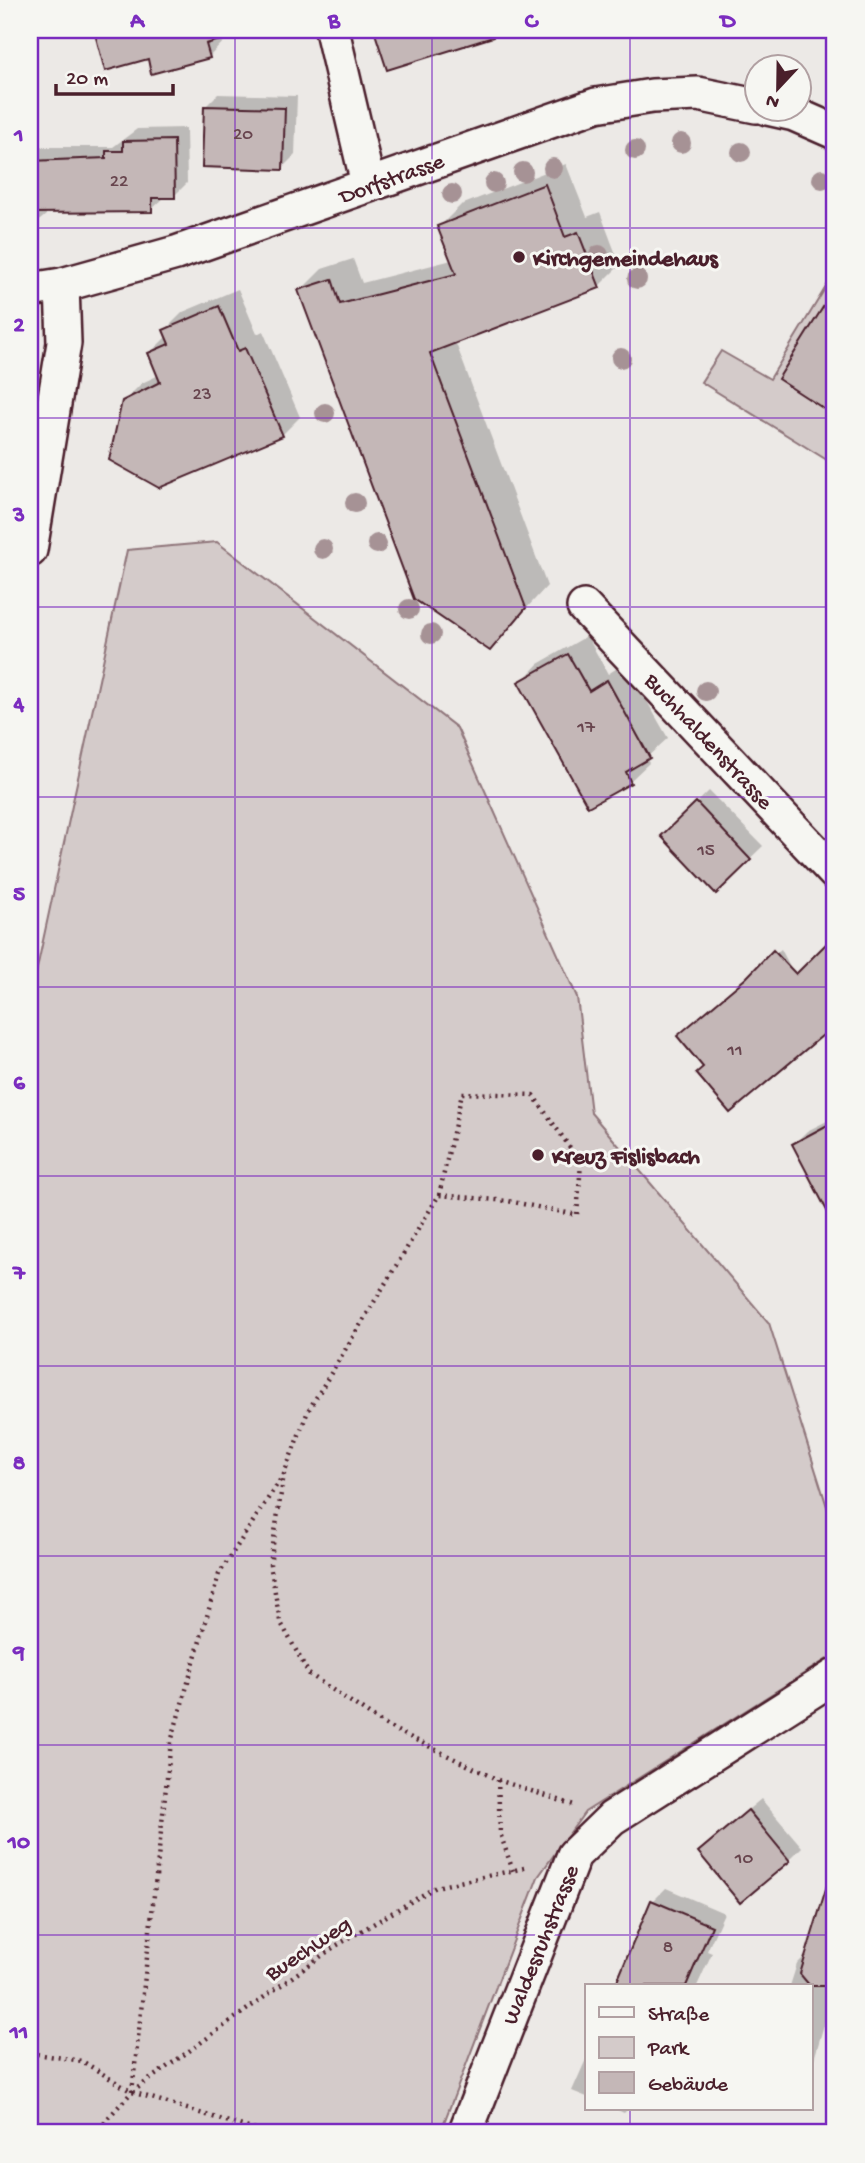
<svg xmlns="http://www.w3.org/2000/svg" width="865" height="2163" font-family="'Gochi Hand',sans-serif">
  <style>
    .green { fill: #d4cbca; stroke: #8f757a; stroke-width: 2 }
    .shadow { fill: #0003 }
    .building { fill: #c4b7b7; stroke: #4a1f2b; stroke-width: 2 }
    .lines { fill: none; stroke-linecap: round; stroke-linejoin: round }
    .street-casing { stroke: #4a1f2b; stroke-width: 38 }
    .path { stroke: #4a1f2b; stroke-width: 4.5; stroke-dasharray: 2 5; stroke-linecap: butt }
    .street { stroke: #f6f6f2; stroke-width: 33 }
    .tree { fill: #a69295 }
    .grid { fill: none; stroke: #7b2cbf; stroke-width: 2; stroke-opacity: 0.55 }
    .poi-dot { fill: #4a1f2b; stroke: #f6f6f2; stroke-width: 2.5 }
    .labels { text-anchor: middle; stroke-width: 6; stroke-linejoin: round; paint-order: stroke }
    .number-label { font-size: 19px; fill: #68454e }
    .street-label { font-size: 23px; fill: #4a1f2b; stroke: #f6f6f2 }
    .poi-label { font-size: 23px; font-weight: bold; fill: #4a1f2b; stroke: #f6f6f2; text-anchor: start }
    .neatline { fill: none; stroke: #7b2cbf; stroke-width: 2.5 }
    .grid-label { font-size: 23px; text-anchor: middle; font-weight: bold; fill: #7b2cbf }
  </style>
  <rect width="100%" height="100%" fill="#ece9e6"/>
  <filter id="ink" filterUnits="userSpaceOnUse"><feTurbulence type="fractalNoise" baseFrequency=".0143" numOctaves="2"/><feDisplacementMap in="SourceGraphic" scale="14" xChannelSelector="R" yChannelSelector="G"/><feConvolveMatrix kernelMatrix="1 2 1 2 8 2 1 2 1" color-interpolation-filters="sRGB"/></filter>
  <g filter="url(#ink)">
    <!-- green -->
    <g class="green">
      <path d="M 835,272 L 835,465 L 701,382 L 721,351 L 770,379 Z"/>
      <path d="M 217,542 L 457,728 L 577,997 L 591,1113 L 769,1323 L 835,1532 L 835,1654 L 585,1812 L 538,1877 L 440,2133 L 30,2133 L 30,1001 L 127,550 Z"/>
    </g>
    <!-- shadow -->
    <g class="shadow">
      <path d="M 96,30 L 225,30 L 227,38 L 209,57 L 149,57 L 107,69 Z"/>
      <path d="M 376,30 L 474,30 L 458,46 L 388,68 Z"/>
      <path d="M 801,30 L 835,30 L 835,34 Z"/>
      <path d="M 218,94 L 297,96 L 295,155 L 282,168 L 205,107 Z"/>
      <path d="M 186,128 L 187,183 L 174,196 L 164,198 L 151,210 L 46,211 L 46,215 L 30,228 L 30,147 L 113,147 L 137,129 Z"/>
      <path d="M 566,164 L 587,217 L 600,212 L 620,265 L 599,286 L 455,341 L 547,586 L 490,648 L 300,291 L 322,269 L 353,259 L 362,283 L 452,260 L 440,226 L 461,205 Z"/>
      <path d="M 238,289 L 257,334 L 263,331 L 300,417 L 282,435 L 123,402 L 142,383 L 159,375 L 150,353 L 167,336 L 165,330 L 183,312 Z"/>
      <path d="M 835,292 L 835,414 L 780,379 Z"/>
      <path d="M 587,636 L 608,674 L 625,663 L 668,738 L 646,758 L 649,763 L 630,781 L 588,805 L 520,683 L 538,664 Z"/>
      <path d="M 709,791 L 763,846 L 716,891 L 663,836 Z"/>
      <path d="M 835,937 L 835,1041 L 824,1030 L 704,1066 L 679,1036 L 781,949 L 795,976 Z"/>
      <path d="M 835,1117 L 835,1202 L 827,1206 L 794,1144 L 807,1131 Z"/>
      <path d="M 835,1372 L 835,1390 L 830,1389 Z"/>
      <path d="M 761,1799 L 802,1847 L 789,1860 L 713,1839 Z"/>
      <path d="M 666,1888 L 724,1913 L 707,1951 L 712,1953 L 697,1986 L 646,1986 L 651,1974 L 625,1963 L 653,1901 Z"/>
      <path d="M 832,1900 L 835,1900 L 835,2017 L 827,2014 L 811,2070 L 811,1986 L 790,1986 L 797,1964 L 808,1953 Z"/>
      <path d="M 587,2057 L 587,2097 L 572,2091 Z"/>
      <path d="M 615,2109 L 628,2109 L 624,2113 Z"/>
    </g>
    <!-- building -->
    <g class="building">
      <path d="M 94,30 L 219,30 L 220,40 L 206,44 L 210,58 L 151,74 L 148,59 L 105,71 Z"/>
      <path d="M 374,30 L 492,30 L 493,37 L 387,70 Z"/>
      <path d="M 204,106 L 285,108 L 283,170 L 202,167 Z"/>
      <path d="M 174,140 L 175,198 L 152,198 L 152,212 L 30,213 L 30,161 L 106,158 L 106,151 L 123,151 L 123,141 Z"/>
      <path d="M 545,184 L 565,237 L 578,232 L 600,288 L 430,353 L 526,608 L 490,651 L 414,599 L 298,290 L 332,279 L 340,304 L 456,274 L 437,226 Z"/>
      <path d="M 835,288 L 835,416 L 778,379 Z"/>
      <path d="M 219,306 L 238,351 L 245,348 L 283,436 L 159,488 L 109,460 L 122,401 L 160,382 L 148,353 L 169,344 L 163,330 Z"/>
      <path d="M 568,654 L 589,691 L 607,680 L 650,758 L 626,772 L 631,783 L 588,807 L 518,682 Z"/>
      <path d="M 696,802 L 751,860 L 716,894 L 661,836 Z"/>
      <path d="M 835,935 L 835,1025 L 730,1113 L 696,1073 L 703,1067 L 677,1036 L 746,978 L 773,950 L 796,974 Z"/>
      <path d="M 835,1121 L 835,1226 L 792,1144 Z"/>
      <path d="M 748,1810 L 790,1861 L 740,1903 L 698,1852 Z"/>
      <path d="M 828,1882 L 835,1883 L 835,1986 L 810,1986 L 800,1974 Z"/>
      <path d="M 651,1900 L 712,1926 L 686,1986 L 615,1986 Z"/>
    </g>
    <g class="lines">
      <defs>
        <g id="street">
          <path d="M 332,30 L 368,184"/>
          <path d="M 767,108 L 794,114 L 835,132"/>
          <path d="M 30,290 L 62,285 L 176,253 L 596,105 L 652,96 L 698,94 L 756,106"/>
          <path d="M 30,550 L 64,343 L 62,285"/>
          <path d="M 584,607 L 835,873"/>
          <path d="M 465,2133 L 574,1855 L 612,1818 L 835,1676"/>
        </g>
      </defs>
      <!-- street casing -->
      <use href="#street" class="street-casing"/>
      <!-- path -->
      <g class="path">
        <path d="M 439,1195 L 462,1093 L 533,1095 L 581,1163 L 577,1215 L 508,1201 L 439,1195 L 308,1411 L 284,1474 L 270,1564 L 280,1621 L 309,1674 L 387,1726 L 498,1780 L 574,1805"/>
        <path d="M 498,1780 L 500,1833 L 513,1871"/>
        <path d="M 30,2053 L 82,2061 L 132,2092 L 265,2133"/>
        <path d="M 132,2092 L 171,1742 L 219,1574 L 282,1477"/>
        <path d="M 94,2133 L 132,2092 L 334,1947 L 436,1887 L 529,1867"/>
      </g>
      <!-- street -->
      <use href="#street" class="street"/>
    </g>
    <!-- trees -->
    <g class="tree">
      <circle cx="681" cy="143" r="10"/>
      <circle cx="635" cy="150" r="10"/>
      <circle cx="741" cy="152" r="10"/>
      <circle cx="553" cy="168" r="10"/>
      <circle cx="523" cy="172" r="10"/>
      <circle cx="822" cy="179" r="10"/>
      <circle cx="494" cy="183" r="10"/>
      <circle cx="452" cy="194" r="10"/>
      <circle cx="599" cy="255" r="10"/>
      <circle cx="637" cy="279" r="10"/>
      <circle cx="621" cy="358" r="10"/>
      <circle cx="325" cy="413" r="10"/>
      <circle cx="355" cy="503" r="10"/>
      <circle cx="377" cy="544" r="10"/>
      <circle cx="323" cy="549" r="10"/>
      <circle cx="409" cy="609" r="10"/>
      <circle cx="431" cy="634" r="10"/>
      <circle cx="706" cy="691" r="10"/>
    </g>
  </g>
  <!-- grid -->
  <path class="grid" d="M 235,30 L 235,2133M 432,30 L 432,2133M 630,30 L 630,1986M 30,228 L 835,228M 30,418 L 835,418M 30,607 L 835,607M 30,797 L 835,797M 30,987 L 835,987M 30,1176 L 835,1176M 30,1366 L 835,1366M 30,1556 L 835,1556M 30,1745 L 835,1745M 30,1935 L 835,1935M 630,2109 L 630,2133"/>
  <!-- markers -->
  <g class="poi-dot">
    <circle cx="519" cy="257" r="7"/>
    <circle cx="538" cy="1155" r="7"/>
  </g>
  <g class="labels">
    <!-- number labels -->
    <g class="number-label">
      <text x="243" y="139">20</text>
      <text x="119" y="186">22</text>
      <text x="202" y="399">23</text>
      <text x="586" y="732">17</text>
      <text x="706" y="855">15</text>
      <text x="735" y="1055">11</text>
      <text x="744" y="1863">10</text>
      <text x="668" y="1952">8</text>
    </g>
    <!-- street labels -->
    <g class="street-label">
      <text transform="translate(391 177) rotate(-20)" y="8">Dorfstrasse</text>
      <text transform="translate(710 740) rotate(47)" y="8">Buchhaldenstrasse</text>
      <text transform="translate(539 1944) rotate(-68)" y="8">Waldesruhstrasse</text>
      <text transform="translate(307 1947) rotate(-34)" y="8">Buechweg</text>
    </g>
    <!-- poi labels -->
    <g class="poi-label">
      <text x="533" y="265">Kirchgemeindehaus</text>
      <text x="552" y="1163">Kreuz Fislisbach</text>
    </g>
  </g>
  <!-- margin -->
  <rect width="865" height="2163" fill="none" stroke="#f6f6f2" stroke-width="77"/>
  <!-- legend -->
  <rect x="585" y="1984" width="228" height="126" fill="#f6f6f2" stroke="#b1a0a2" stroke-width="2"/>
  <rect x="599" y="2007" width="35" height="10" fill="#f6f6f2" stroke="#b1a0a2" stroke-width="2"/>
  <text x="648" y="2020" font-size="21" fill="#4a1f2b">Straße</text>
  <rect x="599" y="2037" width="35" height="21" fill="#d4cbca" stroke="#b1a0a2" stroke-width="2"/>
  <text x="648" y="2054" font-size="21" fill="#4a1f2b">Park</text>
  <rect x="599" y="2072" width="35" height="21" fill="#c4b7b7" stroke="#b1a0a2" stroke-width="2"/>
  <text x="648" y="2090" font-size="21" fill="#4a1f2b">Gebäude</text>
  <!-- north arrow -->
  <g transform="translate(778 88) rotate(202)"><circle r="33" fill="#f6f6f2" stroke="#b1a0a2" stroke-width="2"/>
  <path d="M0-5L12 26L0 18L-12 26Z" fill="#4a1f2b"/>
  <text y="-10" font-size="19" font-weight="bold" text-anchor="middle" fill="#4a1f2b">N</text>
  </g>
  <!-- scale -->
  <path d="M56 84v10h117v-10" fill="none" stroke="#4a1f2b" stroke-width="3.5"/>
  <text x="66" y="84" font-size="21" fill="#4a1f2b" stroke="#f6f6f2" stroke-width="5" paint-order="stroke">20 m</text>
  <rect x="38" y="38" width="788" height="2086" class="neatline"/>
  <g class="grid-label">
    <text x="137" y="27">A</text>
    <text x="334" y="27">B</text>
    <text x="531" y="27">C</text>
    <text x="728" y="27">D</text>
    <text x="19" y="141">1</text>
    <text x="19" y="331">2</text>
    <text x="19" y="521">3</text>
    <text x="19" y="710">4</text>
    <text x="19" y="900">5</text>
    <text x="19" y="1089">6</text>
    <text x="19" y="1279">7</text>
    <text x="19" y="1469">8</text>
    <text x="19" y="1658">9</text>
    <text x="19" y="1848">10</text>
    <text x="19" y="2038">11</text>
  </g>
</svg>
